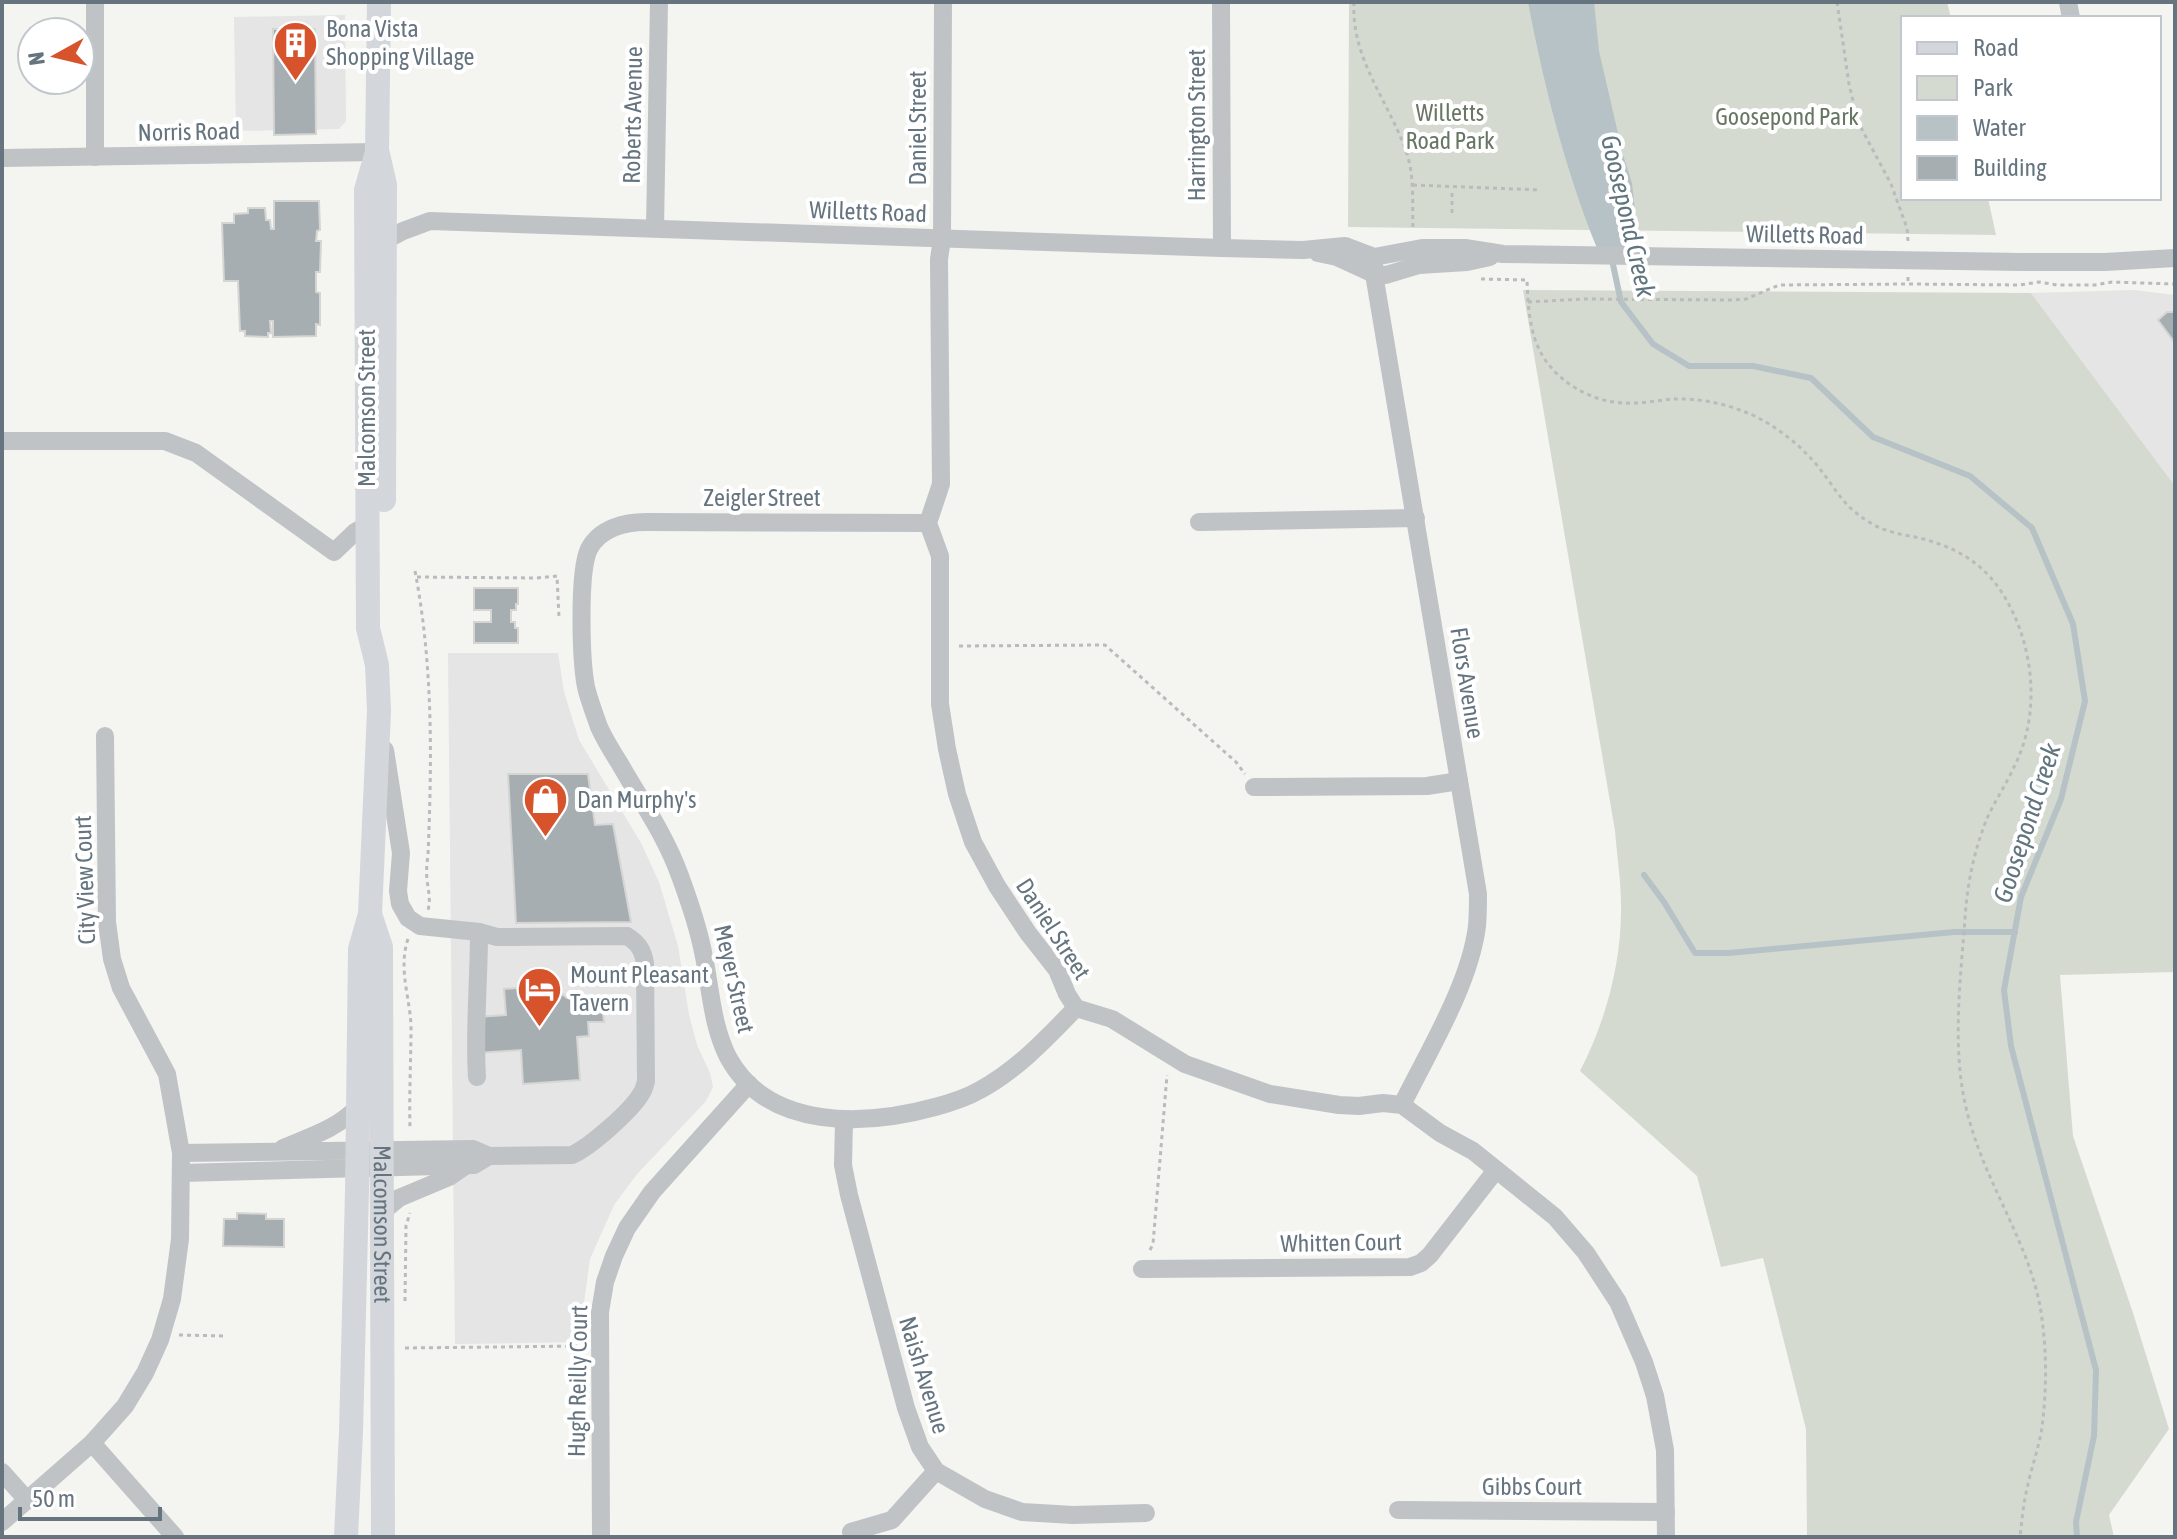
<svg xmlns="http://www.w3.org/2000/svg" width="2177" height="1539" font-family="'Asap Condensed',sans-serif">
  <style>
    .built { fill: #e4e5e4 }
    .green { fill: #d5dad1 }
    .water { fill: #b7c2c6 }
    .lines { fill: none; stroke-linecap: round; stroke-linejoin: round }
    .stream { stroke: #b7c2c6; stroke-width: 6 }
    .building { fill: #a6aeb2; stroke: #d5d5d3; stroke-width: 2 }
    .path { stroke: #b9bbbd; stroke-width: 3; stroke-dasharray: 4 4; stroke-linecap: butt }
    .minor { stroke: #bfc3c6; stroke-width: 18 }
    .major { stroke: #d3d7db; stroke-width: 24 }
    .labels { text-anchor: middle; stroke-width: 8; stroke-linejoin: round; paint-order: stroke }
    .poi-label { font-size: 24px; fill: #65747f; stroke: #fff; text-anchor: start }
    .park-label { font-size: 24px; fill: #677763; stroke: #fff }
    .street-label { font-size: 24px; fill: #65747f; stroke: #fff }
    .water-label { font-size: 26px; font-style: italic; fill: #60757d; stroke: #fff }
  </style>
  <rect width="100%" height="100%" fill="#f4f4f0"/>
  <!-- built -->
  <g class="built">
    <path d="M 345,15 L 346,121 L 339,129 L 236,131 L 234,17 Z"/>
    <path d="M 2134,290 L 2175,295 L 2175,486 L 2031,293 Z"/>
    <path d="M 448,653 L 558,653 L 564,692 L 579,740 L 641,843 L 659,882 L 678,946 L 689,1015 L 697,1045 L 710,1073 L 713,1087 L 706,1101 L 638,1173 L 614,1205 L 590,1259 L 582,1317 L 582,1342 L 455,1344 Z"/>
  </g>
  <!-- green -->
  <g class="green">
    <path d="M 1349,2 L 1947,2 L 1951,18 L 1903,18 L 1903,198 L 1988,198 L 1996,235 L 1348,227 Z"/>
    <path d="M 1523,290 L 2031,293 L 2175,486 L 2175,972 L 2060,975 L 2073,1136 L 2133,1313 L 2169,1429 L 2109,1515 L 2114,1537 L 1807,1537 L 1806,1429 L 1763,1258 L 1721,1267 L 1697,1176 L 1580,1071 C 1606,1021 1622,961 1621,905 C 1621,881 1617,856 1615,831 Z"/>
  </g>
  <!-- water -->
  <path class="water" d="M 1528,2 L 1594,2 L 1599,51 L 1623,155 L 1632,183 L 1639,247 L 1597,248 C 1565,169 1544,86 1528,2 Z"/>
  <g class="lines">
    <!-- stream -->
    <g class="stream">
      <path d="M 1612,260 L 1621,302 L 1653,344 L 1689,366 L 1753,366 L 1811,378 L 1873,437 L 1970,476 L 2032,528 L 2073,624 L 2085,701 L 2061,799 L 2021,897 L 2004,990 L 2011,1046 L 2096,1370 L 2094,1436 L 2076,1522 L 2077,1537"/>
      <path d="M 1644,875 L 1664,902 L 1695,953 L 1729,953 L 1954,932 L 2015,932"/>
    </g>
  </g>
  <!-- building -->
  <g class="building">
    <path d="M 273,29 L 315,29 L 316,134 L 274,135 Z"/>
    <path d="M 274,201 L 319,201 L 320,230 L 317,231 L 316,241 L 321,241 L 320,272 L 316,272 L 316,292 L 320,293 L 320,325 L 316,324 L 316,336 L 273,337 L 273,321 L 270,321 L 271,333 L 268,333 L 268,337 L 245,336 L 245,331 L 240,331 L 238,281 L 224,281 L 222,223 L 234,223 L 234,214 L 248,213 L 248,208 L 265,208 L 266,220 L 270,220 L 271,229 L 274,229 Z"/>
    <path d="M 2167,312 L 2175,312 L 2175,343 L 2158,320 Z"/>
    <path d="M 474,588 L 518,588 L 518,604 L 516,604 L 516,610 L 511,610 L 511,622 L 515,622 L 515,628 L 518,628 L 518,643 L 474,643 L 474,622 L 491,622 L 491,610 L 474,610 Z"/>
    <path d="M 508,774 L 588,774 L 595,825 L 613,824 L 631,922 L 516,923 Z"/>
    <path d="M 550,985 L 567,998 L 601,995 L 604,1022 L 588,1022 L 589,1036 L 577,1037 L 580,1080 L 523,1084 L 521,1050 L 477,1053 L 476,1017 L 506,1015 L 504,989 Z"/>
    <path d="M 237,1213 L 266,1214 L 266,1219 L 284,1219 L 284,1247 L 223,1246 L 224,1219 L 237,1219 Z"/>
  </g>
  <g class="lines">
    <!-- path -->
    <g class="path">
      <path d="M 1354,2 C 1351,59 1388,100 1406,151 C 1415,176 1412,204 1413,230"/>
      <path d="M 1837,2 L 1849,84 L 1858,122 L 1891,184 L 1907,228 L 1908,241"/>
      <path d="M 1413,185 L 1541,190"/>
      <path d="M 1452,213 L 1452,189"/>
      <path d="M 1908,277 L 1908,284 L 2020,285 L 2039,282 L 2057,285 L 2095,285 L 2112,282 L 2175,284"/>
      <path d="M 1481,279 L 1527,280 C 1528,303 1529,330 1540,351 C 1555,381 1592,403 1626,403 C 1642,404 1658,400 1674,399 C 1697,398 1723,403 1745,412 C 1771,422 1797,442 1816,464 C 1835,487 1842,506 1869,522 C 1883,531 1899,534 1915,537 C 1951,545 1980,560 2001,591 C 2034,642 2042,712 2014,767 C 2004,789 1989,809 1982,832 C 1972,860 1967,889 1965,918 C 1960,987 1950,1060 1971,1126 C 1989,1188 2028,1243 2040,1306 C 2047,1346 2047,1387 2042,1427 C 2039,1448 2031,1468 2027,1489 C 2023,1505 2022,1521 2020,1537"/>
      <path d="M 1528,302 L 1584,299 L 1731,300 L 1746,299 L 1779,285 L 1908,284"/>
      <path d="M 415,571 C 433,665 432,759 428,855 C 427,863 426,871 427,879 C 428,890 431,899 428,910"/>
      <path d="M 417,577 L 536,578 L 557,576 L 559,618"/>
      <path d="M 959,646 L 1105,645 L 1236,762 L 1245,774"/>
      <path d="M 408,939 C 398,968 410,998 411,1026 C 411,1060 409,1094 410,1128"/>
      <path d="M 1150,1250 L 1153,1244 L 1167,1075"/>
      <path d="M 405,1301 L 406,1226 L 410,1213"/>
      <path d="M 179,1335 L 227,1336"/>
      <path d="M 405,1348 L 583,1346"/>
    </g>
    <!-- minor -->
    <g class="minor">
      <path d="M 95,2 L 95,157"/>
      <path d="M 943,2 L 942,239 L 939,259 L 941,484 L 928,523 L 940,556 L 940,704 L 947,749 L 957,794 L 973,842 L 997,886 L 1028,933 L 1057,970 L 1067,994 L 1076,1008 L 1112,1019 L 1185,1064 L 1270,1094 L 1339,1105 L 1359,1106 L 1383,1103 L 1402,1105 L 1440,1133 L 1473,1151 L 1555,1217 L 1586,1253 L 1618,1302 L 1644,1362 L 1655,1396 L 1665,1450 L 1666,1537"/>
      <path d="M 1221,2 L 1222,248"/>
      <path d="M 2068,2 L 2071,18"/>
      <path d="M 2,158 L 377,152"/>
      <path d="M 655,228 L 659,2"/>
      <path d="M 386,240 L 403,231 L 430,221 L 1222,248 L 1303,250 L 1345,246 L 1374,257 L 1422,248 L 1465,248 L 1503,254 L 2021,262 L 2105,262 L 2175,258"/>
      <path d="M 1318,253 L 1337,257 L 1374,274 L 1386,275 L 1419,265 L 1467,262 L 1490,257"/>
      <path d="M 1374,257 L 1374,274 L 1478,894 C 1478,905 1478,915 1477,926 C 1470,984 1428,1052 1402,1105"/>
      <path d="M 2,441 L 165,441 L 196,453 L 334,552 L 355,532 L 367,525"/>
      <path d="M 1199,522 L 1416,518"/>
      <path d="M 928,523 L 646,522 C 625,522 600,528 589,549 C 578,572 581,661 586,687 C 589,700 595,715 599,727 C 605,740 613,753 620,764 C 641,801 666,836 680,876 C 690,903 699,929 704,957 C 711,991 712,1025 728,1057 C 768,1131 866,1126 935,1107 C 950,1103 966,1098 980,1090 C 1018,1069 1046,1039 1076,1008"/>
      <path d="M 1254,787 L 1427,786 L 1459,781"/>
      <path d="M 477,1077 C 474,1029 479,981 479,932"/>
      <path d="M 844,1121 L 843,1165 L 849,1195 L 906,1408 L 920,1447 L 936,1471 L 985,1499 L 1022,1512 L 1073,1515 L 1146,1513"/>
      <path d="M 283,1148 C 312,1136 336,1129 358,1107"/>
      <path d="M 181,1153 L 473,1149 L 489,1156 L 572,1155 C 590,1147 631,1111 641,1094 C 644,1090 645,1085 646,1081 L 645,963 C 643,950 638,943 627,936 L 497,937 L 479,932 L 420,926 L 408,918 L 400,904 L 398,891 L 401,853 L 385,750"/>
      <path d="M 181,1173 L 474,1165 L 489,1156"/>
      <path d="M 382,1212 L 399,1198 L 449,1177 L 465,1166"/>
      <path d="M 1142,1269 L 1410,1267 L 1421,1263 L 1430,1255 L 1496,1170"/>
      <path d="M 92,1443 L 175,1537"/>
      <path d="M 2,1472 L 27,1500"/>
      <path d="M 1398,1510 L 1666,1512"/>
      <path d="M 2,1522 L 92,1443 L 125,1406 L 145,1373 L 160,1340 L 172,1299 L 180,1239 L 181,1153 L 167,1074 L 121,988 L 112,959 L 107,922 L 105,736"/>
      <path d="M 851,1532 L 892,1520 L 936,1471"/>
      <path d="M 601,1537 L 600,1312 L 605,1282 L 614,1256 L 627,1228 L 652,1192 L 749,1084"/>
    </g>
    <!-- major -->
    <g class="major">
      <path d="M 378,154 L 385,185 L 384,500"/>
      <path id="s1" d="M 370,914 L 381,947 L 383,1537"/>
      <path d="M 346,1537 L 351,1432 L 357,1191 L 360,949 L 370,914 L 379,711 L 377,665 L 368,628 L 366,190 L 377,152 L 379,2"/>
    </g>
  </g>
  <!-- icons -->
  <defs>
    <symbol id="building-pin" viewBox="-11 -11 22 30"><path d="M0 17L-7.5 6A9.5 9.5 0 1 1 7.5 6Z" fill="#d7532c" stroke="#fff"/><path d="M-4-6H4V6H1V3H-1V6H-4ZM-2.5-4.3h1.7v1.8h-1.7ZM.8-4.3h1.7v1.8H.8ZM-2.5-1h1.7V.8h-1.7ZM.8-1h1.7V.8H.8Z" fill="#fff"/></symbol>
    <symbol id="shop-pin" viewBox="-11 -11 22 30"><path d="M0 17L-7.5 6A9.5 9.5 0 1 1 7.5 6Z" fill="#d7532c" stroke="#fff"/><path d="M-5-2.5h2.3a2.7 3.5 0 0 1 5.4 0H5L5.5 6h-11ZM-1.5-2.5h3a1.5 2.3 0 0 0-3 0Z" fill="#fff"/></symbol>
    <symbol id="hotel-pin" viewBox="-11 -11 22 30"><path d="M0 17L-7.5 6A9.5 9.5 0 1 1 7.5 6Z" fill="#d7532c" stroke="#fff"/><path d="M-6-4.5h1.5V1H6V5H4.5V3h-9V5H-6ZM-4 0a1.8 1.8 0 1 1 3.6 0ZM.5 0V-2.5h3Q6-2.5 6 0Z" fill="#fff"/></symbol>
  </defs>
  <g fill-rule="evenodd">
    <use href="#building-pin" x="270" y="18" width="51" height="69"/>
    <use href="#shop-pin" x="520" y="774" width="51" height="69"/>
    <use href="#hotel-pin" x="514" y="964" width="51" height="69"/>
  </g>
  <g class="labels">
    <!-- poi labels -->
    <g class="poi-label">
      <text x="326" y="37">Bona Vista<tspan x="326" dy="28">Shopping Village</tspan></text>
      <text x="577" y="808">Dan Murphy's</text>
      <text x="570" y="983">Mount Pleasant<tspan x="570" dy="28">Tavern</tspan></text>
    </g>
    <!-- park labels -->
    <g class="park-label">
      <text x="1450" y="121">Willetts<tspan x="1450" dy="28">Road Park</tspan></text>
      <text x="1787" y="125">Goosepond Park</text>
    </g>
    <!-- street labels -->
    <g class="street-label">
      <text transform="translate(633 115) rotate(-89)" y="8">Roberts Avenue</text>
      <text transform="translate(1197 125) rotate(-90)" y="8">Harrington Street</text>
      <text transform="translate(918 128) rotate(-90)" y="8">Daniel Street</text>
      <text transform="translate(189 132) rotate(-1)" y="8">Norris Road</text>
      <text transform="translate(868 212) rotate(2)" y="8">Willetts Road</text>
      <text transform="translate(1805 235) rotate(1)" y="8">Willetts Road</text>
      <text transform="translate(367 408) rotate(-90)" y="8">Malcomson Street</text>
      <text x="762" y="506">Zeigler Street</text>
      <text transform="translate(1467 683) rotate(81)" y="8">Flors Avenue</text>
      <text transform="translate(85 880) rotate(-92)" y="8">City View Court</text>
      <text transform="translate(1053 929) rotate(57)" y="8">Daniel Street</text>
      <text transform="translate(734 979) rotate(77)" y="8">Meyer Street</text>
      <text dy="8" stroke="none"><textPath href="#s1" startOffset="312">Malcomson Street</textPath></text>
      <text transform="translate(1341 1243) rotate(-1)" y="8">Whitten Court</text>
      <text transform="translate(924 1375) rotate(73)" y="8">Naish Avenue</text>
      <text transform="translate(578 1381) rotate(-89)" y="8">Hugh Reilly Court</text>
      <text x="1532" y="1495">Gibbs Court</text>
    </g>
    <!-- water labels -->
    <g class="water-label">
      <text transform="translate(1628 216) rotate(77)" y="9">Goosepond Creek</text>
      <text transform="translate(2027 823) rotate(-72)" y="9">Goosepond Creek</text>
    </g>
  </g>
  <!-- border -->
  <rect width="2177" height="1539" fill="none" stroke="#65747f" stroke-width="8"/>
  <!-- legend -->
  <rect x="1901" y="16" width="260" height="184" fill="#ffffff" stroke="#c1c7cc" stroke-width="2"/>
  <rect x="1917" y="42" width="40" height="12" fill="#d3d7db" stroke="#c1c7cc" stroke-width="2"/>
  <text x="1973" y="56" font-size="24" fill="#65747f">Road</text>
  <rect x="1917" y="76" width="40" height="24" fill="#d5dad1" stroke="#c1c7cc" stroke-width="2"/>
  <text x="1973" y="96" font-size="24" fill="#65747f">Park</text>
  <rect x="1917" y="116" width="40" height="24" fill="#b7c2c6" stroke="#c1c7cc" stroke-width="2"/>
  <text x="1973" y="136" font-size="24" fill="#65747f">Water</text>
  <rect x="1917" y="156" width="40" height="24" fill="#a6aeb2" stroke="#c1c7cc" stroke-width="2"/>
  <text x="1973" y="176" font-size="24" fill="#65747f">Building</text>
  <!-- north arrow -->
  <g transform="translate(56 56) rotate(262)"><circle r="38" fill="#ffffff" stroke="#c1c7cc" stroke-width="2"/>
  <path d="M0-6L14 30L0 20L-14 30Z" fill="#d7532c"/>
  <text y="-12" font-size="22" font-weight="bold" text-anchor="middle" fill="#65747f">N</text>
  </g>
  <!-- scale -->
  <path d="M20 1507v12h140v-12" fill="none" stroke="#65747f" stroke-width="4"/>
  <text x="32" y="1507" font-size="24" fill="#65747f" stroke="#ffffff" stroke-width="6" paint-order="stroke">50 m</text>
</svg>
